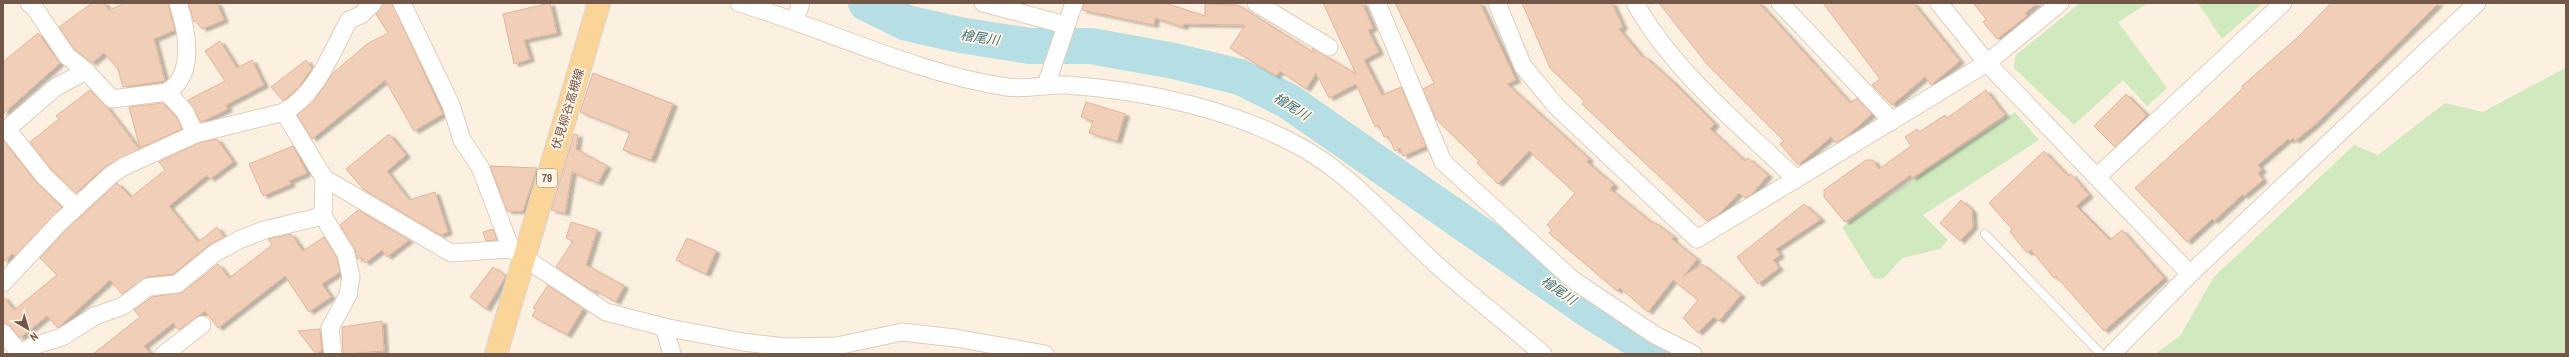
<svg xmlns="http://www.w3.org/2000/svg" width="2569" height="357" font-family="'Archivo Narrow','Noto Sans JP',sans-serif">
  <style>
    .green { fill: #d1e9bf }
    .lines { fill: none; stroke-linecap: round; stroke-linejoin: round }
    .river { stroke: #b5dfe5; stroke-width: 36 }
    .building { fill: #f1ceb8; stroke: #e4b498; filter: url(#shadow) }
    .service-casing { stroke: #e0cdbc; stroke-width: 10 }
    .minor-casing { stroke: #e0cdbc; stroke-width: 19 }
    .primary-casing { stroke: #dad3cf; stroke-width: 24 }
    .service { stroke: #fff; stroke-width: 8 }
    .minor { stroke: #fff; stroke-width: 17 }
    .primary { stroke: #fbd598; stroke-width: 22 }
    .labels { text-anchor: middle; stroke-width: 3.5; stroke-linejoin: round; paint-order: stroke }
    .shield { fill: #fff5e6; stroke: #9c8677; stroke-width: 1 }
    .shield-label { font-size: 11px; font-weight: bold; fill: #725648 }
    .street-label { font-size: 12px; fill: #725648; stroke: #fff5e6 }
    .water-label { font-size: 13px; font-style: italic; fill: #3f757f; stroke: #fff5e6 }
  </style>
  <defs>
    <filter id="shadow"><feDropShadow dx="4.5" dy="2.5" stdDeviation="1" flood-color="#0004"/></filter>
  </defs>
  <rect width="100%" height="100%" fill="#fcf1e0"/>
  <!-- green -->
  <g class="green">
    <path d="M 2080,3 L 2148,3 L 2118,22 L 2167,88 L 2147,106 L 2123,80 L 2074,125 L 2014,68 L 2015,56 Z"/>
    <path d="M 2198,3 L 2263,3 L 2222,39 Z"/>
    <path d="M 2566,64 L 2566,354 L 2155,354 L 2180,336 L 2214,277 L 2354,145 L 2378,155 L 2445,103 L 2483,112 L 2565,68 Z"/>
    <path d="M 2015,112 L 2039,140 L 1923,215 L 1948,240 L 1940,249 L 1902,258 L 1884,278 L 1874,279 L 1842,227 Z"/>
  </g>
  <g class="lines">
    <!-- river -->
    <path class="river" d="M 866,3 L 907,23 L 960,35 L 1030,46 L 1091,46 L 1174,61 L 1240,77 L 1288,101 L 1590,311 L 1660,354"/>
  </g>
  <!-- building -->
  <g class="building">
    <path d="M 92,3 L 104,3 L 109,10 L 125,3 L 168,3 L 175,30 L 154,39 L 165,81 L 123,87 L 118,69 L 104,53 L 92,63 L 74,49 L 59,27 Z"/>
    <path d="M 188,3 L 217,3 L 224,20 L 202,29 L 196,21 L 194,22 Z"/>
    <path d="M 383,3 L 392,3 L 443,114 L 414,131 L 385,80 L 312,139 L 297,115 L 314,101 L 333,73 L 367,44 L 388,33 L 376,14 Z"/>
    <path d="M 550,3 L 557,33 L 524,40 L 530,59 L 514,64 L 503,14 Z"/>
    <path d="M 1084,3 L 1165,3 L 1205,16 L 1205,4 L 1238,5 L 1314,53 L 1312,48 L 1356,74 L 1323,3 L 1362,3 L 1373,28 L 1368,30 L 1379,52 L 1364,60 L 1382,95 L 1401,87 L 1426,146 L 1403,156 L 1400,148 L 1395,151 L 1388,136 L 1384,137 L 1379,125 L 1375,127 L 1356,84 L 1329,98 L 1316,73 L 1306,89 L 1280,71 L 1276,76 L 1230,48 L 1245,25 L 1184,24 L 1183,27 L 1155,18 L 1154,25 L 1082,10 Z"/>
    <path d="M 1395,3 L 1480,3 L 1516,80 L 1507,84 L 1589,159 L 1587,162 L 1614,185 L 1610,189 L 1652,223 L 1654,222 L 1674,237 L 1672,239 L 1697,259 L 1683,277 L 1702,264 L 1741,295 L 1719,321 L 1714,317 L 1698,333 L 1683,318 L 1698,300 L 1673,280 L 1648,312 L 1620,288 L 1617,291 L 1549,233 L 1552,230 L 1547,225 L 1575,193 L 1529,151 L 1498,184 L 1477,163 L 1479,161 L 1436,119 L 1423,89 L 1434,83 Z"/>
    <path d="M 1522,3 L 1612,3 L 1623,27 L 1619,29 L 1643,58 L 1644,56 L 1673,82 L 1715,124 L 1710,129 L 1745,161 L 1748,158 L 1768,175 L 1751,195 L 1745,198 L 1739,193 L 1719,214 L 1707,221 L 1582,104 L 1584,101 L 1550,68 Z"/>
    <path d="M 1659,3 L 1759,3 L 1850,103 L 1857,98 L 1872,114 L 1847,136 L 1836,143 L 1831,137 L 1798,165 L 1780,144 L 1784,141 L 1706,63 Z"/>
    <path d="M 1823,3 L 1913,3 L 1960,61 L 1931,85 L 1925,77 L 1892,105 L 1872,85 L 1880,79 Z"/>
    <path d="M 1973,3 L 2038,3 L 2025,13 L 2027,16 L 1997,39 L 1983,22 L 1986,19 Z"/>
    <path d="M 2331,3 L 2439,3 L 2316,124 L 2295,141 L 2293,138 L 2290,141 L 2288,139 L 2258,165 L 2262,170 L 2258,173 L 2263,180 L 2244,196 L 2243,194 L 2214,221 L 2212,219 L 2187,242 L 2135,188 L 2217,113 L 2243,88 L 2242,86 L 2298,37 Z"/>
    <path d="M 38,33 L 60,63 L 3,114 L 3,62 Z"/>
    <path d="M 220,41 L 237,68 L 252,60 L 264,85 L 226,105 L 228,109 L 201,122 L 188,100 L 225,81 L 205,51 Z"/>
    <path d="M 306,60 L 312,68 L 298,88 L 283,101 L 271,87 Z"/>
    <path d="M 593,73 L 673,104 L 651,160 L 623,150 L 630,132 L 580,112 Z"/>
    <path d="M 90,90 L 107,107 L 139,149 L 106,166 L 76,193 L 51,169 L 30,142 L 59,119 L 56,116 Z"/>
    <path d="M 1986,90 L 2005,115 L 1912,178 L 1910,175 L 1845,222 L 1824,197 L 1824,190 L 1866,160 L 1873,160 L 1879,169 L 1911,146 L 1905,137 L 1917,129 L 1919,132 L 1945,115 L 1947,118 Z"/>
    <path d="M 2126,94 L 2147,115 L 2115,147 L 2094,126 Z"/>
    <path d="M 1086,102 L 1125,114 L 1117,141 L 1089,133 L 1093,121 L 1081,117 Z"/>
    <path d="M 163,103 L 177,118 L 182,129 L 140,148 L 129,107 Z"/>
    <path d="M 389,134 L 406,155 L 387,171 L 409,200 L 435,192 L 448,232 L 440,235 L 363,189 L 346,169 Z"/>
    <path d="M 574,134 L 578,135 L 576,149 L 607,166 L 598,183 L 572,172 L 565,213 L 551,210 Z"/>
    <path d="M 217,139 L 233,162 L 210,179 L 207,175 L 169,206 L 198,242 L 217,227 L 224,237 L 209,245 L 173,274 L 147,277 L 122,294 L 110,280 L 58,328 L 47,316 L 20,338 L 10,326 L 3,323 L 3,296 L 14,310 L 57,275 L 40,258 L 66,230 L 117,183 L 131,197 L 165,170 L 159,162 L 198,143 Z"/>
    <path d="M 3,140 L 36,182 L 62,207 L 15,256 L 12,254 L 3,262 Z"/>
    <path d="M 293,146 L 307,173 L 289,181 L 291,184 L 263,196 L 249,164 Z"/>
    <path d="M 2044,151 L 2068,176 L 2071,174 L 2089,195 L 2076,206 L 2110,240 L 2122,230 L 2164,278 L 2104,331 L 2056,276 L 2054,278 L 2031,250 L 2027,253 L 2010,232 L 2012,229 L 1989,203 Z"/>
    <path d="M 490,166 L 537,168 L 523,211 L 507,211 Z"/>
    <path d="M 1961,200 L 1972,210 L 1973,227 L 1960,241 L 1940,223 Z"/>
    <path d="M 1804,204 L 1821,219 L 1776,249 L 1780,255 L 1773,260 L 1779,268 L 1758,284 L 1737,257 Z"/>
    <path d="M 358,210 L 409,240 L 387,257 L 382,250 L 365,263 L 361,257 L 357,259 L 355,249 L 340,225 Z"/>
    <path d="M 571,222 L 597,230 L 586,265 L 624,286 L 616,302 L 595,290 L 594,292 L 556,267 L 573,241 L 566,238 Z"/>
    <path d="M 493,229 L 497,240 L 486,241 L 483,232 Z"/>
    <path d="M 291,234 L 303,251 L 324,237 L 337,258 L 340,272 L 322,284 L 331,297 L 309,312 L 285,276 L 218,328 L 205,311 L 179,330 L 173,323 L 144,346 L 151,354 L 93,354 L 140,317 L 134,310 L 152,297 L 183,292 L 218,264 L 229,278 L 272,245 L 268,239 Z"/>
    <path d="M 687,238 L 716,251 L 706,274 L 676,260 Z"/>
    <path d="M 493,267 L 506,276 L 486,309 L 470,297 Z"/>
    <path d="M 548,285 L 583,309 L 567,335 L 532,316 L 536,309 L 533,308 Z"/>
    <path d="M 382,321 L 384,351 L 343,354 L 342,327 Z"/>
    <path d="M 320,329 L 322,350 L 316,354 L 298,331 Z"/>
  </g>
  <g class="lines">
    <defs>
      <path id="service" d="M 1985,234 L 2101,354"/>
      <g id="minor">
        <path d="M 29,3 L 34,7 L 67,56 L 86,71 L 112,99 L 167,92 L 185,112 L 195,134"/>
        <path d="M 402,3 L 451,105 L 462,140 L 480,167 L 511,249"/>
        <path d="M 739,3 C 826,29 918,74 1007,87 C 1026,90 1047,84 1066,85 C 1145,90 1237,110 1306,150 C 1357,180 1395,227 1439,267 C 1473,297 1509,325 1543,354"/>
        <path d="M 983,3 L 1066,25"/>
        <path d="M 1256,3 L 1329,47"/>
        <path d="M 1377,3 L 1443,162 L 1573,280 L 1655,335 L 1693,354"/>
        <path d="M 1497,3 L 1523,66 L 1556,106 L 1697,239 L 1987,63 L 2060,3"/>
        <path d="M 1635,3 C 1674,72 1739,124 1796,179"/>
        <path d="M 1780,3 L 1892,121"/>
        <path d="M 1939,3 L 1987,63 L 2190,274"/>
        <path d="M 795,20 L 801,3"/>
        <path d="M 1046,85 L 1074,3"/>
        <path d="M 167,92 C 196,75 187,30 178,3"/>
        <path d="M 284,112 C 317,94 332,51 349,20 L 361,15 L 373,3"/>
        <path d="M 2097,177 L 2283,3"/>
        <path d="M 324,178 L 323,216 L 346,254 L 351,277 L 348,295 L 330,328 L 333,354"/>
        <path d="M 76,207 L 44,176 L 7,129 L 56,87 L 86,71"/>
        <path d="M 3,283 L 59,223 L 111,175 L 123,167 L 195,134 L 284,112 L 324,178 L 451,253 L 511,249 L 606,312 L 664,327 L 743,342 L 785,347 L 837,346 L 902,332 L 955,338 L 1045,354"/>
        <path d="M 664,327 L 672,354"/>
        <path d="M 3,333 L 21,354"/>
        <path d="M 21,354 L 33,346 L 62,337 L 95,316 L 123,306 L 148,287 L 177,284 L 215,253 L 239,240 L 264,230 L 323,216"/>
        <path d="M 164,354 L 202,325"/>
        <path d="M 2112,354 L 2190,274 L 2477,3"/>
      </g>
      <path id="primary" d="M 496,354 L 599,3"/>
    </defs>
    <!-- service casing -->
    <use href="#service" class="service-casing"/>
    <!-- minor casing -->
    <use href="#minor" class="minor-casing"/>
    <!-- primary casing -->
    <use href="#primary" class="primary-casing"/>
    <!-- service -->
    <use href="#service" class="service"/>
    <!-- minor -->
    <use href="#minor" class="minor"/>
    <!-- primary -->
    <use href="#primary" class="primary"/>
  </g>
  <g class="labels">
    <!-- shield labels -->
    <rect class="shield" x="537" y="169" width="20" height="18" rx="3"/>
    <g class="shield-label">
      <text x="547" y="182">79</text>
    </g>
    <!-- street labels -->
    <g class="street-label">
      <text transform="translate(568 109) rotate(-73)" y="4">伏見柳谷高槻線</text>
    </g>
    <!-- water labels -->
    <g class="water-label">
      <text transform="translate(980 37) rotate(9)" y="5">檜尾川</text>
      <text transform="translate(1292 106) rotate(32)" y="5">檜尾川</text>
      <text transform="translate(1559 290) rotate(35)" y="5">檜尾川</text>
    </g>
  </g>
  <!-- border -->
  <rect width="2569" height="357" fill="none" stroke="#725648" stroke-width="8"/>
  <!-- north arrow -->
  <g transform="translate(28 329) rotate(142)" stroke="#fff5e6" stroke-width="3" paint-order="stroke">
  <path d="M0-3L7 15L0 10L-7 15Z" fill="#725648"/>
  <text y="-6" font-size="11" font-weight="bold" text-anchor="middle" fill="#725648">N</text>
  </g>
</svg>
